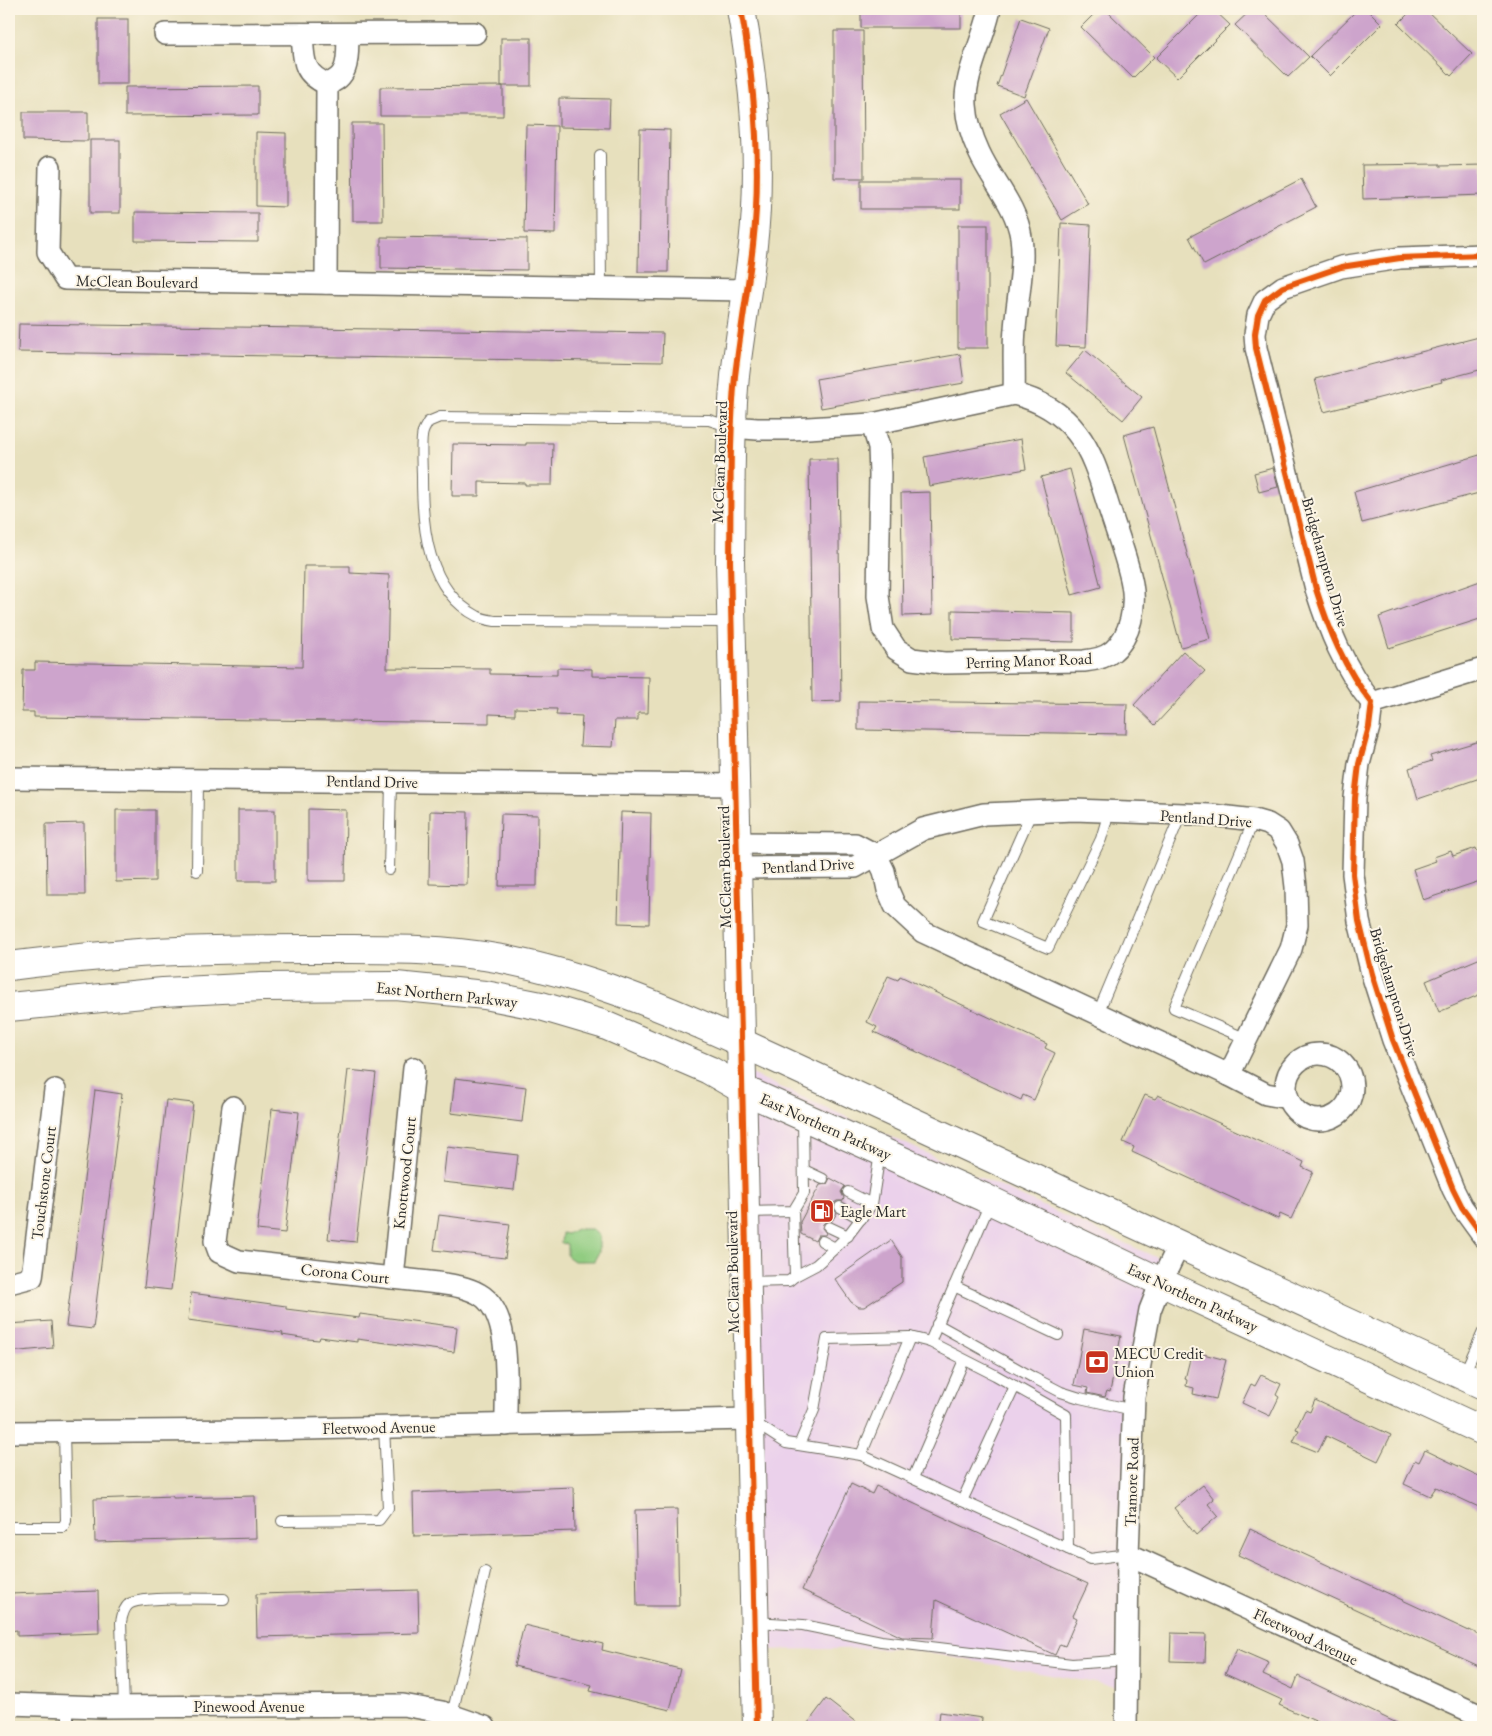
<svg xmlns="http://www.w3.org/2000/svg" width="1492" height="1736" font-family="'EB Garamond',serif">
  <style>
    .built { fill: #ebd1eb }
    .green { fill: #91cc81; stroke: #5e7c56 }
    .building { fill: #cda4cc }
    .lines { fill: none; stroke-linecap: round; stroke-linejoin: round }
    .lane-casing { stroke: #6d6a5e; stroke-width: 12 }
    .street-casing { stroke: #6d6a5e; stroke-width: 24 }
    .secondary-casing { stroke: #6d6a5e; stroke-width: 30 }
    .primary-casing { stroke: #6d6a5e; stroke-width: 30 }
    .lane { stroke: #fff; stroke-width: 10 }
    .street { stroke: #fff; stroke-width: 21 }
    .secondary { stroke: #fff; stroke-width: 28 }
    .primary { stroke: #fff; stroke-width: 28 }
    .cycleway-casing { stroke: #fcf5e5; stroke-width: 9 }
    .cycleway { stroke: #e8590c; stroke-width: 6 }
    .labels { text-anchor: middle; stroke-width: 4; stroke-linejoin: round; paint-order: stroke }
    .street-label { font-size: 16px; fill: #2b2b2b; stroke: #fcf5e5 }
    .poi-label { font-size: 16px; fill: #2b2b2b; stroke: #fcf5e5; text-anchor: start }
  </style>
  <rect width="100%" height="100%" fill="#fcf5e5"/>
  <filter id="ink" filterUnits="userSpaceOnUse"><feTurbulence type="fractalNoise" baseFrequency=".02" numOctaves="2"/><feDisplacementMap in="SourceGraphic" scale="10" xChannelSelector="R" yChannelSelector="G"/><feConvolveMatrix kernelMatrix="1 2 1 2 8 2 1 2 1" color-interpolation-filters="sRGB"/></filter>
  <filter id="wash" filterUnits="userSpaceOnUse"><feTurbulence type="fractalNoise" baseFrequency=".0096" numOctaves="4" result="noise"/><feDisplacementMap in="SourceGraphic" scale="20" xChannelSelector="R" yChannelSelector="G"/><feGaussianBlur stdDeviation="1.12" result="paint"/><feColorMatrix in="noise" values="0 0 0 0 0 0 0 0 0 0 0 0 0 0 0 0 0 1.4 0 .05"/><feComposite in="paint" operator="in"/></filter>
  <g filter="url(#wash)">
    <rect width="100%" height="100%" fill="#e7e0bd"/>
    <!-- built -->
    <path class="built" d="M 745,1071 L 1171,1264 L 1136,1403 L 1129,1689 L 901,1648 L 757,1650 Z"/>
    <!-- green -->
    <path class="green" d="M 576,1229 L 592,1229 L 599,1236 L 599,1252 L 594,1261 L 574,1261 L 567,1256 L 567,1244 L 561,1243 L 562,1233 L 567,1234 Z"/>
    <g id="blocks">
      <!-- building -->
      <g class="building">
        <rect x="861" y="9" width="100" height="19"/>
        <path d="M 1099,9 L 1105,9 L 1154,57 L 1133,78 L 1081,27 Z"/>
        <path d="M 1205,9 L 1213,9 L 1230,25 L 1177,78 L 1156,58 Z"/>
        <path d="M 1252,9 L 1260,9 L 1309,57 L 1288,77 L 1235,25 Z"/>
        <path d="M 1358,9 L 1367,9 L 1382,24 L 1330,76 L 1310,56 Z"/>
        <path d="M 1413,9 L 1425,9 L 1472,54 L 1451,76 L 1398,24 Z"/>
        <path d="M 1021,18 L 1049,28 L 1024,96 L 997,86 Z"/>
        <rect x="98" y="19" width="30" height="65"/>
        <path d="M 834,31 L 863,31 L 864,178 L 834,178 Z"/>
        <rect x="501" y="38" width="30" height="48"/>
        <path d="M 258,86 L 258,115 L 125,116 L 125,87 Z"/>
        <path d="M 503,86 L 503,116 L 380,116 L 380,87 Z"/>
        <path d="M 559,98 L 610,99 L 609,128 L 559,127 Z"/>
        <path d="M 1026,98 L 1088,204 L 1062,220 L 1000,113 Z"/>
        <path d="M 23,112 L 88,112 L 88,141 L 23,140 Z"/>
        <path d="M 352,123 L 382,123 L 383,221 L 353,221 Z"/>
        <path d="M 526,125 L 557,126 L 555,234 L 524,233 Z"/>
        <path d="M 640,129 L 670,130 L 668,272 L 638,272 Z"/>
        <path d="M 256,132 L 286,133 L 286,207 L 256,206 Z"/>
        <rect x="90" y="140" width="30" height="73"/>
        <path d="M 1440,164 L 1440,166 L 1483,165 L 1483,195 L 1363,199 L 1362,165 Z"/>
        <path d="M 1301,179 L 1316,207 L 1204,265 L 1189,237 Z"/>
        <rect x="861" y="180" width="99" height="29"/>
        <path d="M 135,212 L 258,213 L 258,242 L 135,241 Z"/>
        <path d="M 1061,223 L 1091,225 L 1086,347 L 1056,346 Z"/>
        <rect x="958" y="225" width="30" height="123"/>
        <path d="M 381,237 L 527,239 L 527,270 L 381,268 Z"/>
        <path d="M 19,324 L 663,333 L 662,362 L 18,352 Z"/>
        <path d="M 1483,336 L 1483,369 L 1441,380 L 1442,382 L 1324,412 L 1315,379 Z"/>
        <path d="M 1085,350 L 1142,397 L 1123,420 L 1066,373 Z"/>
        <path d="M 960,354 L 964,383 L 821,408 L 816,379 Z"/>
        <path d="M 1153,427 L 1210,639 L 1181,647 L 1124,435 Z"/>
        <path d="M 1021,439 L 1026,469 L 929,486 L 924,457 Z"/>
        <path d="M 526,443 L 553,443 L 552,485 L 525,485 L 525,483 L 479,482 L 479,496 L 452,496 L 453,444 L 526,445 Z"/>
        <path d="M 1483,454 L 1483,492 L 1362,523 L 1354,492 Z"/>
        <path d="M 809,459 L 838,459 L 841,701 L 812,702 Z"/>
        <path d="M 1273,468 L 1278,487 L 1259,492 L 1254,473 Z"/>
        <path d="M 1070,469 L 1101,587 L 1072,595 L 1041,477 Z"/>
        <path d="M 930,492 L 932,615 L 903,616 L 901,493 Z"/>
        <path d="M 304,566 L 350,566 L 350,573 L 389,575 L 387,668 L 490,669 L 490,674 L 557,675 L 557,668 L 592,669 L 592,676 L 649,677 L 648,713 L 638,713 L 638,720 L 615,720 L 613,747 L 580,746 L 582,716 L 556,715 L 557,709 L 515,708 L 515,715 L 489,714 L 489,723 L 34,717 L 34,712 L 22,712 L 23,670 L 35,670 L 35,662 L 302,667 Z"/>
        <path d="M 1483,580 L 1483,618 L 1389,648 L 1379,617 Z"/>
        <path d="M 952,610 L 1074,613 L 1074,642 L 952,639 Z"/>
        <path d="M 1183,651 L 1205,671 L 1155,725 L 1134,705 Z"/>
        <path d="M 858,701 L 1127,704 L 1126,734 L 858,730 Z"/>
        <path d="M 1483,740 L 1483,777 L 1418,799 L 1409,768 L 1432,761 L 1430,756 Z"/>
        <path d="M 308,809 L 346,810 L 345,881 L 308,881 Z"/>
        <path d="M 116,810 L 155,810 L 155,881 L 116,882 Z"/>
        <rect x="238" y="810" width="37" height="71"/>
        <path d="M 430,811 L 468,812 L 467,885 L 429,884 Z"/>
        <path d="M 621,812 L 651,813 L 649,924 L 618,923 Z"/>
        <path d="M 501,814 L 538,815 L 537,886 L 499,886 Z"/>
        <path d="M 84,823 L 85,895 L 47,895 L 46,824 Z"/>
        <path d="M 1476,848 L 1477,851 L 1483,849 L 1483,880 L 1423,900 L 1413,869 L 1436,861 L 1434,857 L 1451,851 L 1453,856 Z"/>
        <path d="M 1483,957 L 1483,993 L 1439,1012 L 1426,981 Z"/>
        <path d="M 888,976 L 898,980 L 900,976 L 1047,1044 L 1045,1048 L 1055,1053 L 1034,1100 L 1023,1095 L 1021,1100 L 874,1032 L 877,1027 L 867,1022 Z"/>
        <path d="M 348,1070 L 376,1073 L 356,1242 L 328,1239 Z"/>
        <path d="M 455,1078 L 526,1087 L 522,1122 L 451,1113 Z"/>
        <path d="M 95,1090 L 122,1094 L 93,1329 L 66,1326 Z"/>
        <path d="M 1145,1095 L 1155,1099 L 1158,1095 L 1304,1162 L 1302,1167 L 1313,1172 L 1291,1219 L 1280,1214 L 1278,1219 L 1132,1152 L 1134,1147 L 1123,1142 Z"/>
        <path d="M 166,1100 L 193,1103 L 171,1290 L 144,1287 Z"/>
        <path d="M 272,1109 L 299,1112 L 285,1233 L 257,1230 Z"/>
        <path d="M 447,1147 L 518,1155 L 514,1190 L 443,1182 Z"/>
        <path d="M 830,1178 L 845,1186 L 841,1192 L 844,1198 L 843,1201 L 837,1201 L 834,1203 L 833,1208 L 837,1213 L 832,1221 L 828,1220 L 823,1224 L 822,1228 L 826,1233 L 825,1235 L 818,1235 L 815,1241 L 801,1234 L 800,1222 L 820,1185 L 827,1184 Z"/>
        <path d="M 439,1215 L 510,1224 L 505,1258 L 434,1250 Z"/>
        <path d="M 891,1240 L 902,1257 L 902,1282 L 864,1307 L 859,1307 L 851,1302 L 835,1279 Z"/>
        <path d="M 191,1293 L 286,1306 L 286,1309 L 359,1318 L 360,1314 L 457,1327 L 454,1352 L 357,1339 L 357,1342 L 320,1337 L 319,1340 L 308,1339 L 282,1335 L 283,1333 L 188,1320 Z"/>
        <path d="M 51,1321 L 53,1348 L 9,1352 L 9,1324 Z"/>
        <path d="M 1084,1329 L 1121,1336 L 1110,1392 L 1107,1391 L 1105,1397 L 1087,1393 L 1088,1388 L 1074,1385 Z"/>
        <path d="M 1192,1351 L 1226,1360 L 1216,1399 L 1193,1394 L 1194,1388 L 1186,1386 L 1187,1380 L 1185,1379 Z"/>
        <path d="M 1261,1375 L 1281,1384 L 1276,1395 L 1279,1397 L 1270,1416 L 1242,1403 L 1251,1384 L 1255,1386 Z"/>
        <path d="M 1315,1400 L 1391,1435 L 1378,1461 L 1326,1436 L 1318,1452 L 1293,1442 L 1299,1430 L 1296,1429 L 1305,1410 L 1310,1412 Z"/>
        <path d="M 1425,1450 L 1483,1478 L 1483,1509 L 1436,1487 L 1430,1496 L 1404,1484 L 1415,1460 L 1419,1462 Z"/>
        <path d="M 851,1484 L 872,1494 L 876,1486 L 1088,1584 L 1073,1616 L 1077,1618 L 1065,1646 L 1060,1644 L 1055,1655 L 936,1600 L 933,1638 L 902,1637 L 802,1590 Z"/>
        <path d="M 1203,1485 L 1214,1499 L 1208,1504 L 1218,1516 L 1196,1535 L 1174,1508 Z"/>
        <path d="M 574,1487 L 575,1531 L 414,1536 L 413,1493 Z"/>
        <path d="M 173,1496 L 173,1498 L 255,1496 L 256,1538 L 95,1542 L 94,1499 Z"/>
        <path d="M 677,1509 L 679,1606 L 637,1606 L 635,1510 Z"/>
        <path d="M 1250,1529 L 1469,1631 L 1469,1630 L 1483,1636 L 1483,1668 L 1238,1555 Z"/>
        <path d="M 418,1590 L 419,1633 L 257,1637 L 256,1594 Z"/>
        <path d="M 98,1591 L 99,1633 L 17,1636 L 17,1630 L 9,1631 L 9,1594 Z"/>
        <path d="M 524,1625 L 603,1644 L 602,1650 L 680,1669 L 670,1710 L 590,1691 L 592,1685 L 514,1666 Z"/>
        <path d="M 1171,1633 L 1206,1634 L 1205,1662 L 1170,1661 Z"/>
        <path d="M 1237,1649 L 1269,1663 L 1263,1675 L 1293,1689 L 1298,1676 L 1405,1727 L 1329,1727 L 1279,1705 L 1282,1700 L 1225,1674 Z"/>
        <path d="M 826,1699 L 862,1727 L 805,1727 Z"/>
        <path d="M 940,1712 L 982,1718 L 981,1727 L 938,1727 Z"/>
      </g>
    </g>
  </g>
  <g filter="url(#ink)">
    <use href="#blocks" fill-opacity="0" stroke="#6d6a5e" stroke-width="1"/>
    <g class="lines">
      <defs>
        <g id="lane">
          <path d="M 600,155 L 601,288"/>
          <path d="M 730,622 L 495,621 C 489,620 482,619 477,616 C 427,590 422,527 422,477 C 422,467 420,440 423,432 C 424,428 427,425 428,422 L 440,417 L 709,420 L 731,427"/>
          <path d="M 1031,813 L 983,921 L 1048,948 L 1101,839 L 1109,812"/>
          <path d="M 389,870 L 391,782"/>
          <path d="M 197,871 L 198,780"/>
          <path d="M 1098,1013 L 1181,814"/>
          <path d="M 1247,1039 L 1174,1008 L 1254,820"/>
          <path d="M 804,1170 L 823,1179"/>
          <path d="M 848,1192 L 872,1204"/>
          <path d="M 840,1207 L 861,1219"/>
          <path d="M 745,1212 L 793,1211 L 795,1208 L 804,1193 L 803,1119"/>
          <path d="M 829,1227 L 848,1236"/>
          <path d="M 822,1241 L 835,1248"/>
          <path d="M 795,1276 L 816,1265 L 835,1248 L 849,1234 L 872,1204 L 880,1153"/>
          <path d="M 747,1282 L 789,1281 L 795,1276 L 793,1211"/>
          <path d="M 954,1286 L 1058,1335"/>
          <path d="M 937,1324 L 1034,1378 L 1061,1392 L 1080,1398 L 1133,1410"/>
          <path d="M 930,1342 L 995,1375 L 1066,1415 L 1068,1549"/>
          <path d="M 1464,1374 L 1483,1332"/>
          <path d="M 752,1421 L 786,1443 L 861,1455 L 910,1337 L 930,1342 L 990,1203"/>
          <path d="M 799,1445 L 814,1410 L 827,1339 L 910,1337"/>
          <path d="M 861,1455 L 1090,1559 L 1128,1554"/>
          <path d="M 913,1478 L 964,1360"/>
          <path d="M 962,1501 L 1015,1386"/>
          <path d="M 282,1521 L 379,1520 L 388,1508 L 384,1427"/>
          <path d="M 9,1527 L 63,1527 L 66,1521 L 64,1431"/>
          <path d="M 755,1622 L 803,1625 L 881,1641 L 1072,1664 L 1127,1660"/>
          <path d="M 124,1707 L 121,1622 C 122,1616 124,1608 129,1604 C 141,1596 206,1599 224,1599"/>
          <path d="M 452,1715 L 485,1572"/>
          <path d="M 68,1727 L 68,1706"/>
        </g>
        <g id="street">
          <path d="M 990,9 C 984,39 964,75 966,105 C 967,121 972,137 979,152 C 992,181 1016,205 1021,237 C 1025,266 1017,300 1015,329 C 1013,350 1015,372 1014,394"/>
          <path d="M 165,34 L 475,33"/>
          <path d="M 302,34 C 304,58 301,73 327,84"/>
          <path d="M 50,167 L 48,252 L 65,279 L 747,290"/>
          <path d="M 1483,255 L 1400,258 L 1341,267 L 1283,287 L 1265,300 L 1258,315 L 1255,334 L 1256,348 L 1316,589 C 1329,630 1344,668 1372,703 L 1369,727 L 1359,764 L 1355,798 L 1353,874 L 1359,921 L 1372,974 L 1393,1040 L 1453,1189 L 1462,1207 L 1483,1236"/>
          <path d="M 326,283 L 327,84 C 351,77 347,55 348,34"/>
          <path d="M 732,427 L 757,429 L 792,429 L 872,424 L 1014,394 C 1039,400 1061,412 1077,433 C 1095,456 1102,487 1111,514 C 1118,536 1128,562 1132,584 C 1136,606 1131,636 1113,651 C 1105,658 1094,660 1084,661 L 944,663 L 912,659 L 896,649 L 883,629 L 878,596 L 880,475 L 879,447 L 872,424"/>
          <path d="M 1372,703 L 1483,669"/>
          <path d="M 9,778 L 735,785"/>
          <path d="M 738,843 L 855,844 L 876,855 L 884,871 L 888,890 L 895,906 L 923,932 L 1229,1075 L 1266,1094 L 1288,1098"/>
          <path d="M 738,868 L 855,867 L 923,829 L 984,814 L 1074,810 L 1211,815 L 1254,820 L 1268,824 L 1279,831 L 1287,844 L 1293,861 L 1296,887 L 1297,925 L 1291,949 L 1229,1075"/>
          <circle cx="1319" cy="1087" r="33"/>
          <path d="M 233,1107 L 215,1241 L 219,1252 L 239,1261 L 438,1283 C 452,1285 467,1287 479,1294 C 514,1313 505,1391 506,1425"/>
          <path d="M 393,1278 L 414,1068"/>
          <path d="M 9,1283 L 32,1277 L 55,1090"/>
          <path d="M 9,1432 L 261,1430 L 749,1419"/>
          <path d="M 1128,1554 L 1483,1717"/>
          <path d="M 9,1704 L 101,1707 L 403,1705 L 442,1712 L 485,1727"/>
          <path d="M 1126,1727 L 1128,1554 L 1134,1397 L 1150,1310 L 1161,1282 L 1179,1245"/>
        </g>
        <path id="secondary" d="M 741,9 C 755,87 762,166 753,245 C 748,289 740,333 735,376 C 729,438 731,500 730,561 L 757,1727"/>
        <g id="primary">
          <path d="M 9,966 C 65,959 121,953 178,951 C 222,949 266,949 310,949 C 374,949 438,947 502,959 C 586,975 663,1007 740,1042 L 1483,1385"/>
          <path d="M 9,1007 L 163,992 L 262,987 L 396,986 L 485,995 L 541,1006 L 602,1024 L 709,1070 L 742,1089 L 983,1197 L 1161,1282 L 1483,1431"/>
        </g>
      </defs>
      <!-- lane casing -->
      <use href="#lane" class="lane-casing"/>
      <!-- street casing -->
      <use href="#street" class="street-casing"/>
      <!-- secondary casing -->
      <use href="#secondary" class="secondary-casing"/>
      <!-- primary casing -->
      <use href="#primary" class="primary-casing"/>
      <!-- lane -->
      <use href="#lane" class="lane"/>
      <!-- street -->
      <use href="#street" class="street"/>
      <!-- secondary -->
      <use href="#secondary" class="secondary"/>
      <!-- primary -->
      <use href="#primary" class="primary"/>
      <defs>
        <g id="cycleway">
          <path d="M 741,9 C 755,87 762,166 753,245 C 748,289 740,333 735,376 C 729,438 731,500 730,561 L 757,1727"/>
          <path d="M 1483,255 L 1400,258 L 1341,267 L 1283,287 L 1265,300 L 1258,315 L 1255,334 L 1256,348 L 1316,589 C 1329,630 1344,668 1372,703 L 1369,727 L 1359,764 L 1355,798 L 1353,874 L 1359,921 L 1372,974 L 1393,1040 L 1453,1189 L 1462,1207 L 1483,1236"/>
        </g>
      </defs>
      <!-- cycleway casing -->
      <use href="#cycleway" class="cycleway-casing"/>
      <!-- cycleway -->
      <use href="#cycleway" class="cycleway"/>
    </g>
  </g>
  <!-- icons -->
  <defs>
    <symbol id="fuel-square" viewBox="-11 -11 22 22"><rect x="-9" y="-9" width="18" height="18" rx="4" fill="#c8321e" stroke="#fcf5e5"/><path d="M-5.5-6h7V0h2V4h1.3V-2.5L3-4.5l.8-.8L6-3V5H2.5V1h-1V6h-7ZM-4.2-4.7v3.2H.2V-4.7Z" fill="#fff"/></symbol>
    <symbol id="bank-square" viewBox="-11 -11 22 22"><rect x="-9" y="-9" width="18" height="18" rx="4" fill="#c8321e" stroke="#fcf5e5"/><path d="M-6-4H6V4H-6ZM0-2.3a2.3 2.3 0 1 0 0 4.6a2.3 2.3 0 1 0 0-4.6Z" fill="#fff"/></symbol>
  </defs>
  <g fill-rule="evenodd">
    <use href="#fuel-square" x="808" y="1197" width="28" height="28"/>
    <use href="#bank-square" x="1083" y="1348" width="28" height="28"/>
  </g>
  <g class="labels">
    <!-- street labels -->
    <g class="street-label">
      <text transform="translate(137 281) rotate(1)" y="6">McClean Boulevard</text>
      <text transform="translate(719 462) rotate(-88)" y="6">McClean Boulevard</text>
      <text transform="translate(1326 562) rotate(74)" y="6">Bridgehampton Drive</text>
      <text transform="translate(1029 660) rotate(-2)" y="6">Perring Manor Road</text>
      <text transform="translate(372 781) rotate(1)" y="6">Pentland Drive</text>
      <text transform="translate(1206 818) rotate(4)" y="6">Pentland Drive</text>
      <text transform="translate(808 865) rotate(-3)" y="6">Pentland Drive</text>
      <text transform="translate(724 867) rotate(-91)" y="6">McClean Boulevard</text>
      <text transform="translate(1395 992) rotate(73)" y="6">Bridgehampton Drive</text>
      <text transform="translate(447 994) rotate(6)" y="6">East Northern Parkway</text>
      <text transform="translate(826 1126) rotate(24)" y="6">East Northern Parkway</text>
      <text transform="translate(404 1173) rotate(-84)" y="6">Knottwood Court</text>
      <text transform="translate(43 1183) rotate(-83)" y="6">Touchstone Court</text>
      <text transform="translate(732 1272) rotate(-91)" y="6">McClean Boulevard</text>
      <text transform="translate(345 1273) rotate(6)" y="6">Corona Court</text>
      <text transform="translate(1193 1297) rotate(25)" y="6">East Northern Parkway</text>
      <text transform="translate(379 1427) rotate(-1)" y="6">Fleetwood Avenue</text>
      <text transform="translate(1131 1482) rotate(-88)" y="6">Tramore Road</text>
      <text transform="translate(1306 1636) rotate(25)" y="6">Fleetwood Avenue</text>
      <text x="249" y="1712">Pinewood Avenue</text>
    </g>
    <!-- poi labels -->
    <g class="poi-label">
      <text x="840" y="1217">Eagle Mart</text>
      <text x="1114" y="1359">MECU Credit<tspan x="1114" dy="18">Union</tspan></text>
    </g>
  </g>
  <!-- margin -->
  <rect width="1492" height="1736" fill="none" stroke="#fcf5e5" stroke-width="30"/>
</svg>
